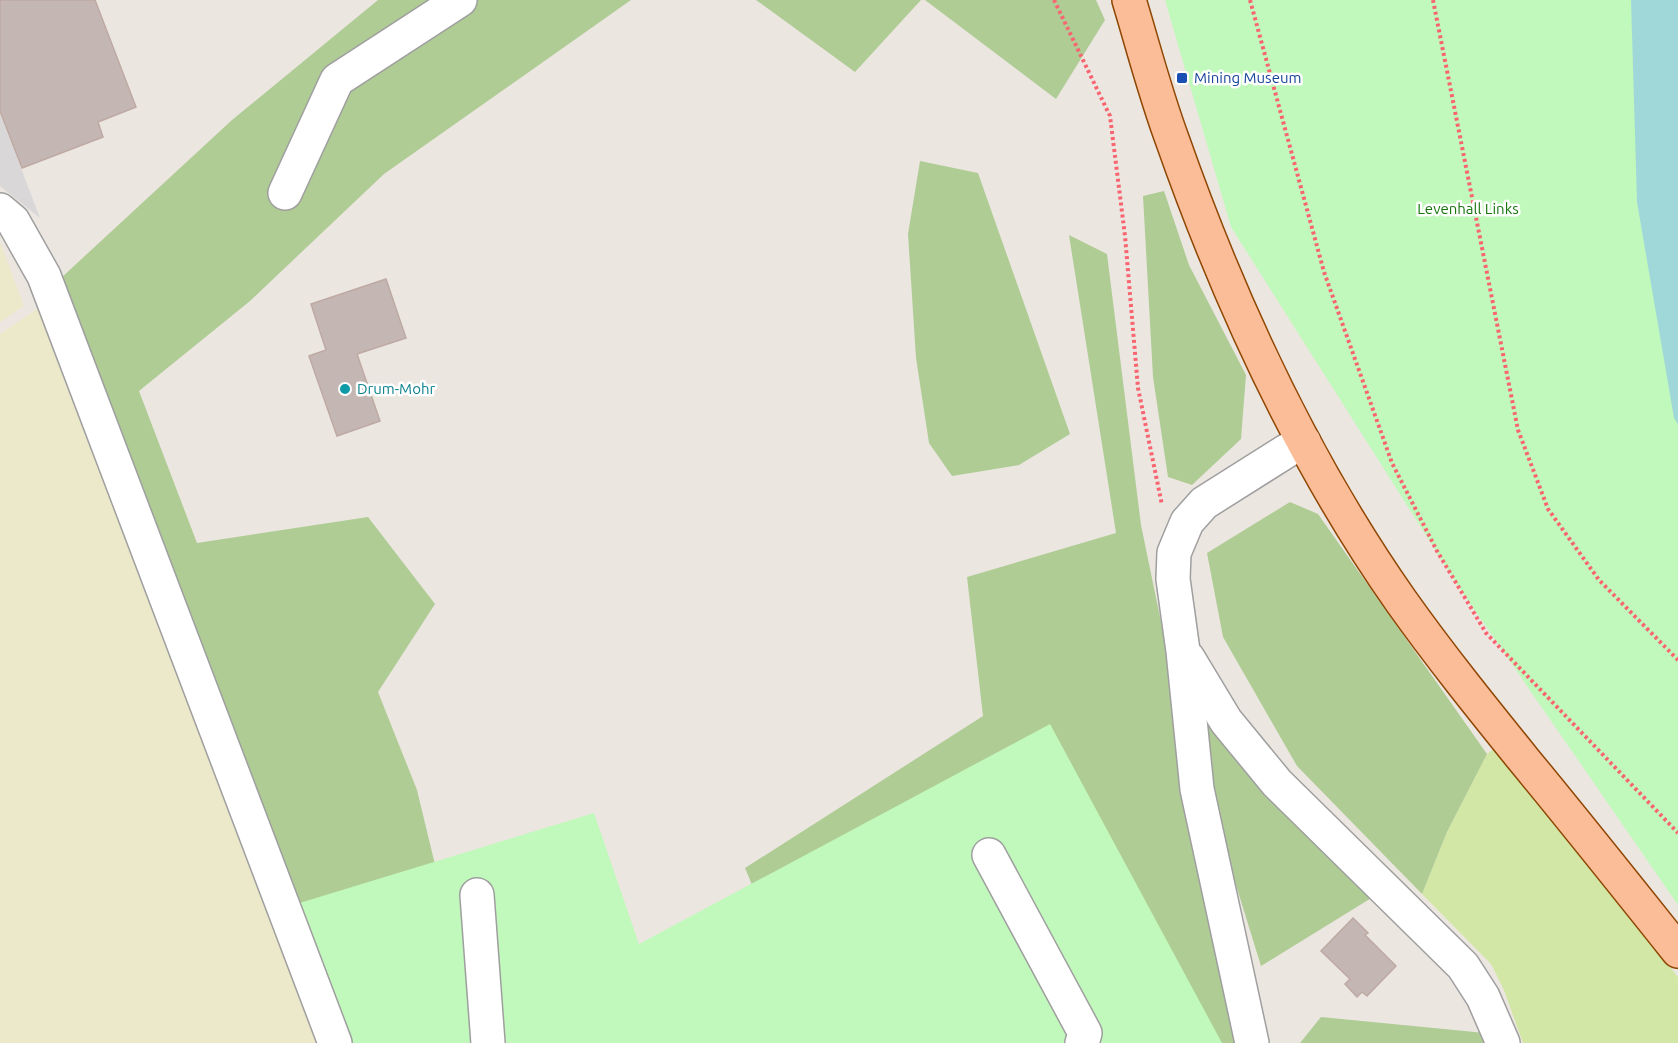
<svg xmlns="http://www.w3.org/2000/svg" width="1678" height="1043" font-family="Ubuntu,sans-serif">
  <style>
    .residential { fill: #d9d7d8 }
    .farmland { fill: #ece8ca }
    .grass { fill: #d2e7a5 }
    .forest { fill: #afcc95 }
    .park { fill: #c1f8bb }
    .water { fill: #a0d8da }
    .building { fill: #c4b7b3; stroke: #bea9a3; stroke-width: 1.5 }
    .lines { fill: none; stroke-linecap: round; stroke-linejoin: round }
    .minor-casing { stroke: #9f9f9f; stroke-width: 36 }
    .major-casing { stroke: #8f4602; stroke-width: 36 }
    .path { stroke: #f86571; stroke-width: 4; stroke-dasharray: 3 3; stroke-linecap: butt }
    .minor { stroke: #fff; stroke-width: 33 }
    .major { stroke: #fabd97; stroke-width: 33 }
    .transit-dot { fill: #1a4fb4; stroke: #fff; stroke-width: 2 }
    .culture-dot { fill: #0f9aa8; stroke: #fff; stroke-width: 2 }
    .labels { text-anchor: middle; stroke-width: 5; stroke-linejoin: round; paint-order: stroke }
    .transit-label { font-size: 15px; fill: #164399; stroke: #fff; text-anchor: start }
    .park-label { font-size: 15px; fill: #17750c; stroke: #fff }
    .culture-label { font-size: 15px; fill: #0d838f; stroke: #fff; text-anchor: start }
  </style>
  <rect width="100%" height="100%" fill="#ece6e0"/>
  <!-- residential -->
  <path class="residential" d="M 0,113 L 40,218 L 0,186 Z"/>
  <!-- farmland -->
  <g class="farmland">
    <path d="M 0,242 L 24,306 L 0,322 Z"/>
    <path d="M 43,305 L 321,1043 L 0,1043 L 0,334 Z"/>
  </g>
  <!-- grass -->
  <path class="grass" d="M 1496,747 L 1678,977 L 1678,1043 L 1523,1043 L 1504,990 L 1491,964 L 1422,894 L 1447,832 L 1487,754 Z"/>
  <!-- forest -->
  <g class="forest">
    <path d="M 378,0 L 631,0 L 384,174 L 250,301 L 139,391 L 197,543 L 368,517 L 435,604 L 378,692 L 417,790 L 458,960 L 354,1043 L 61,278 L 232,120 Z"/>
    <path d="M 756,0 L 921,0 L 855,72 Z"/>
    <path d="M 925,0 L 1096,0 L 1105,20 L 1056,99 Z"/>
    <path d="M 920,161 L 978,173 L 1070,434 L 1019,465 L 952,476 L 929,443 L 916,358 L 908,234 Z"/>
    <path d="M 1164,191 L 1189,265 L 1246,375 L 1241,439 L 1192,485 L 1168,477 L 1153,377 L 1143,196 Z"/>
    <path d="M 1069,235 L 1107,254 L 1141,525 L 1248,1043 L 1220,1043 L 768,923 L 745,868 L 983,716 L 967,577 L 1116,533 Z"/>
    <path d="M 1290,502 L 1318,514 L 1487,754 L 1447,832 L 1422,894 L 1297,766 L 1223,637 L 1207,553 Z"/>
    <path d="M 1203,716 L 1373,897 L 1261,966 L 1206,788 Z"/>
    <path d="M 1321,1017 L 1485,1033 L 1489,1043 L 1300,1043 Z"/>
  </g>
  <!-- park -->
  <g class="park">
    <path d="M 1165,0 L 1678,0 L 1678,905 L 1458,586 L 1231,227 Z"/>
    <path d="M 1050,724 L 1222,1043 L 344,1043 L 293,905 L 594,813 L 639,944 Z"/>
  </g>
  <!-- water -->
  <path class="water" d="M 1631,0 L 1678,0 L 1678,424 L 1674,418 L 1637,202 Z"/>
  <!-- building -->
  <g class="building">
    <path d="M 0,0 L 95,0 L 136,107 L 98,122 L 103,137 L 22,168 L 0,111 Z"/>
    <path d="M 386,279 L 406,338 L 357,354 L 380,421 L 337,436 L 309,356 L 326,350 L 311,304 Z"/>
    <path d="M 1353,918 L 1368,933 L 1365,935 L 1396,966 L 1367,996 L 1362,992 L 1357,997 L 1345,984 L 1350,979 L 1321,951 Z"/>
  </g>
  <g class="lines">
    <defs>
      <g id="minor">
        <path d="M 285,193 L 337,80 L 460,0"/>
        <path d="M 0,210 L 13,221 L 44,276 L 335,1043"/>
        <path d="M 1188,658 L 1226,721 L 1277,783 L 1463,966 L 1483,997 L 1503,1043"/>
        <path d="M 989,855 L 1085,1033 L 1082,1043"/>
        <path d="M 477,895 L 488,1043"/>
        <path d="M 1252,1043 L 1197,789 L 1183,651 L 1173,579 L 1174,553 L 1187,522 L 1204,503 L 1288,450 L 1304,442"/>
      </g>
      <path id="major" d="M 1129,0 C 1143,46 1155,93 1172,139 C 1229,301 1302,460 1401,601 C 1440,656 1482,708 1524,760 C 1576,823 1627,887 1678,951"/>
    </defs>
    <!-- minor casing -->
    <use href="#minor" class="minor-casing"/>
    <!-- major casing -->
    <use href="#major" class="major-casing"/>
    <!-- path -->
    <g class="path">
      <path d="M 1054,0 L 1110,116 L 1125,236 L 1138,388 L 1162,505"/>
      <path d="M 1250,0 L 1324,272 L 1392,463 L 1437,551 L 1486,633 L 1678,833"/>
      <path d="M 1433,0 L 1518,430 L 1548,509 L 1599,580 L 1678,660"/>
    </g>
    <!-- minor -->
    <use href="#minor" class="minor"/>
    <!-- major -->
    <use href="#major" class="major"/>
  </g>
  <!-- markers -->
  <rect class="transit-dot" x="1176" y="72" width="12" height="12" rx="3"/>
  <circle class="culture-dot" cx="345" cy="389" r="6"/>
  <g class="labels">
    <!-- transit labels -->
    <g class="transit-label">
      <text x="1194" y="83">Mining Museum</text>
    </g>
    <!-- park labels -->
    <g class="park-label">
      <text x="1468" y="214">Levenhall Links</text>
    </g>
    <!-- culture labels -->
    <g class="culture-label">
      <text x="357" y="394">Drum-Mohr</text>
    </g>
  </g>
</svg>
